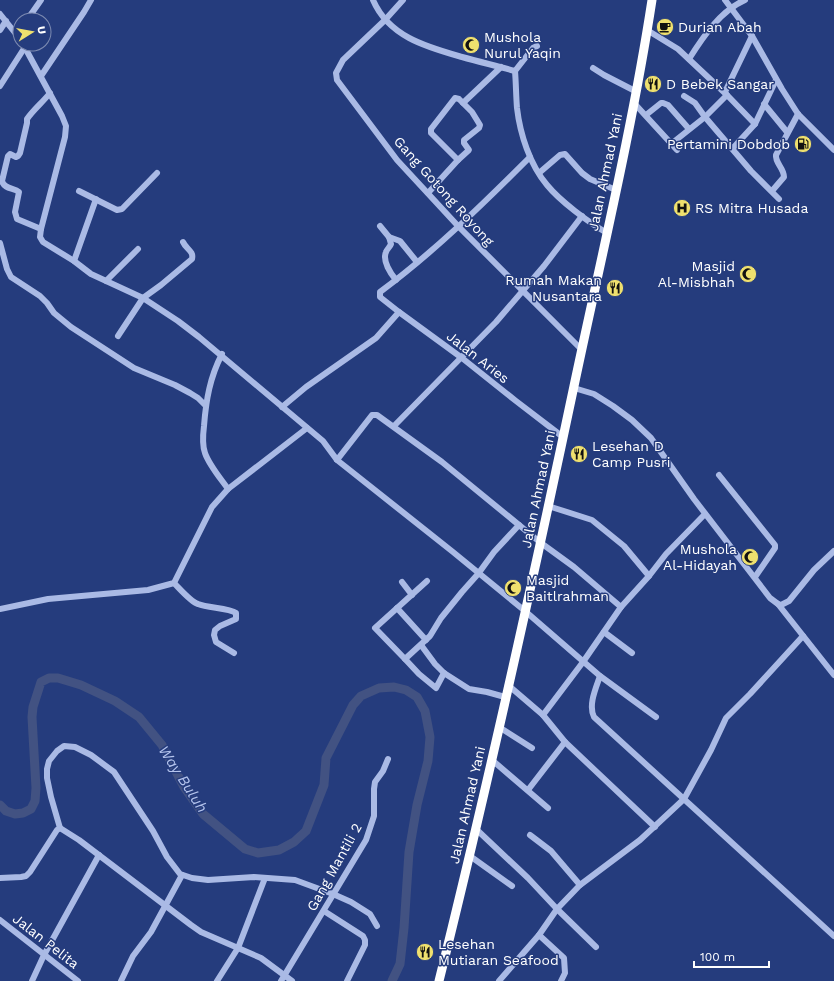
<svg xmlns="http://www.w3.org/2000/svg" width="834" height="981" font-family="'Work Sans',sans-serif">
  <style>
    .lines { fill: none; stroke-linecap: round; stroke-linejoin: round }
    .river { stroke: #425282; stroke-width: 9 }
    .minor { stroke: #aabae5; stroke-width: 6 }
    .highway { stroke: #fff; stroke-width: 9 }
    .labels { text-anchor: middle; stroke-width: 3; stroke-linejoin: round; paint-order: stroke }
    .poi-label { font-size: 14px; fill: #fff; stroke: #253c7d; text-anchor: start }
    .street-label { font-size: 14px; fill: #fff; stroke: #253c7d }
    .water-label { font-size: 15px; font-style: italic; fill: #b5c4ed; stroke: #253c7d }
  </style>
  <rect width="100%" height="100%" fill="#253c7d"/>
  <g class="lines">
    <!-- river -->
    <path class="river" d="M 0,805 L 6,811 L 15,814 L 23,813 L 31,809 L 35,801 L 36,788 L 32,717 L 33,707 L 41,682 L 49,678 L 58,678 L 81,685 L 115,701 L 139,717 L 162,745 L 184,787 L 203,814 L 245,849 L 258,853 L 279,850 L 294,842 L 306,831 L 324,785 L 326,758 L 353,705 L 361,696 L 379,688 L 394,687 L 406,690 L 417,697 L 425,711 L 430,737 L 428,761 L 417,805 L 409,852 L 404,928 L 400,964 L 392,981"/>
    <!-- minor -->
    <g class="minor">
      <path d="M 373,0 C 389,37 427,47 462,57 C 480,62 497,66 515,71 C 516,83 516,96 517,108 C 520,134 530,165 547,185 C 560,201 588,222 607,233"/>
      <path d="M 403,0 L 385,20 L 343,60 L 336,73 L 337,80 L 397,160 L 458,226 L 582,350"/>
      <path d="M 725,0 L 752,36 L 782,89 L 798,114 L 834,150"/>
      <path d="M 0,14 L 20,39"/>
      <path d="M 27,20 L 41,0"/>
      <path d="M 0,30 L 6,21"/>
      <path d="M 647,30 L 678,49 L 727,95 L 755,124"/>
      <path d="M 23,44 L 62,116 L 66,126 L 65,137 L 41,229 L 40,237 L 43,242 L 74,261 L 91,274 L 143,298 L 178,321 L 199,337 L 323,441 L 337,460 L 453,552 L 525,611 L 600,676 L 656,717"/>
      <path d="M 689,59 C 703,37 720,11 745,0"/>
      <path d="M 593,68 L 604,75 L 637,92"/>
      <path d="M 515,71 L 533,48 L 537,46"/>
      <path d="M 41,76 L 84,12 L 91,0"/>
      <path d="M 0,86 L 25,47"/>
      <path d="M 725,92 L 752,36"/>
      <path d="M 684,96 L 695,103 L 705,117 L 751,171 L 779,199"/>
      <path d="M 634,103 L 677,150"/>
      <path d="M 764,104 L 787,132"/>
      <path d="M 646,115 L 661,103 L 663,103 L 668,105 L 689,129"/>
      <path d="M 671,144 L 705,117 L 727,95"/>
      <path d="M 733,148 L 755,124 L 776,80"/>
      <path d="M 530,157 C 483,204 434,252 380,292 L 380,297 L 399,312 L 462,358 L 516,401 L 563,437"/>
      <path d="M 458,160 L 469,150 L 464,143 L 464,140 L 479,128 L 480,125 L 472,112 L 463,103"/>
      <path d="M 539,173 L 560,155 L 565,154 L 582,173 L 590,179 L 616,190"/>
      <path d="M 79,191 L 117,210 L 122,209 L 157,173"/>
      <path d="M 772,191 L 784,177 C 784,168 775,163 776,155 L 798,114"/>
      <path d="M 428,193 L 458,160 L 431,133 L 431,129 L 455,98 L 459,99 L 463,103 L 501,67"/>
      <path d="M 380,226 L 389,237 L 400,241 L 417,262"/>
      <path d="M 41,229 L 17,219 L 15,212 L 19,192 C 14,188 4,189 2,181 L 8,156 L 10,154 L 16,157 L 18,156 L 20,153 L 27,123 L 27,119 C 34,109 42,103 50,93"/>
      <path d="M 389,237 L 391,244 C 390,247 387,249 386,252 C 382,261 391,274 396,280"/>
      <path d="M 0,243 L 7,269 L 11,277 L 40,296 L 47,303 L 54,313 L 71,327 L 134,368 L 175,385 L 190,393 L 198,398 L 206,406"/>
      <path d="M 74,261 L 96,199"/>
      <path d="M 106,281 L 138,249"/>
      <path d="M 118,336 L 143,298 L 161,285 L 192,259 C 194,251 186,249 183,242"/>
      <path d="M 222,354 C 210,377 206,400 204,426 C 203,434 202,445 205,453 C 209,465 221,479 228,489"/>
      <path d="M 574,388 L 594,394 L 613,406 L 632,420 L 651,438 L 694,499 L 770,598 L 778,604 L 781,605 L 789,601 L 814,570 L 834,551"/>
      <path d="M 282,407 L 306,387 L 376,338 L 399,312"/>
      <path d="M 394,426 L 496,322 L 544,266 L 582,216"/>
      <path d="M 337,460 L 372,415 L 377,415 L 442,462 L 541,543 L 574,567 L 621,607"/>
      <path d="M 719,475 L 775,545 L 775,548 L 755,577"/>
      <path d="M 548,506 L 592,520 L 624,546 L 649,576"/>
      <path d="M 427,581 L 375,628 L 405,659 L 430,636 L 441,618 L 462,592 L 478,574 L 494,552 L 519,525"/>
      <path d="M 402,582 L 412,595"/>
      <path d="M 174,583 C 180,589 191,602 198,604 C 208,608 229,608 236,613 L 236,619 L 220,626 L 215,630 L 214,635 L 216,642 L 234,653"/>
      <path d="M 778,604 L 834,675"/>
      <path d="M 397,608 L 426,640"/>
      <path d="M 0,609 L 48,599 L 148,590 L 174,583 L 212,507 L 228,489 L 307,428"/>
      <path d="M 604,632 L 632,653"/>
      <path d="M 421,645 L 435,664 L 444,673 L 469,689 L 487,692 L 505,697"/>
      <path d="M 405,659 L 419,674 L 436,688 L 444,673"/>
      <path d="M 600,676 C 596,688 588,705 594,717 L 834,936"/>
      <path d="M 508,685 L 543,715 L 565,742 L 655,827"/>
      <path d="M 543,715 L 583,662 L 621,607 L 649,576 L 666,554 L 705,514"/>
      <path d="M 499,727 L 532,748"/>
      <path d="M 492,760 L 548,808"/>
      <path d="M 528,790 L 565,742"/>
      <path d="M 60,828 L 79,840 L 191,925 L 201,932 L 261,958 L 292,981"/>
      <path d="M 476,829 L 528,878 L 557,909 L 596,947"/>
      <path d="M 530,835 L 551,851 L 580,885"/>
      <path d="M 470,856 L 512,886"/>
      <path d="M 0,878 L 21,877 L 26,876 L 30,872 L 57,830 L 60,828 L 51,797 L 47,778 L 47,769 L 49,761 L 57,751 L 64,746 L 75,747 L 91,755 L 114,772 L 153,831 L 167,857 L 180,874 L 192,878 L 208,880 L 254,877 L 295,880 L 333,894 L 351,902 L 370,914 L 377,926"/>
      <path d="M 324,911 L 363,936 L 365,940 L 365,945 L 347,981"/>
      <path d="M 0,920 L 78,981"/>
      <path d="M 539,935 L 564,958 L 565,973 L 561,981"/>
      <path d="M 32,981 L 44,955 L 99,855"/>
      <path d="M 121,981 L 133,956 L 151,932 L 182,875"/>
      <path d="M 217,981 L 238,948 L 265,878"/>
      <path d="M 281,981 L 366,840 L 374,816 L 374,789 L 375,782 L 383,771 L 388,759"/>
      <path d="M 499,981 L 539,935 L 557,909 L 580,885 L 640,840 L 684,799 L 711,750 L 726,718 L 750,694 L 803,636"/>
    </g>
    <!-- highway -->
    <path class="highway" d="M 439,981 C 488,784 532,585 574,386 C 601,258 632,130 652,0"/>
  </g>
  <!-- icons -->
  <defs>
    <symbol id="cafe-disc" viewBox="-11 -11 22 22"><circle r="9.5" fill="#efe06e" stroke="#253c7d"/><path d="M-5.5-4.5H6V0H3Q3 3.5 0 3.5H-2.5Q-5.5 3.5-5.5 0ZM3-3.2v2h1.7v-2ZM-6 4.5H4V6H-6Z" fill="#111"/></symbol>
    <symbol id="mosque-disc" viewBox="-11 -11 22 22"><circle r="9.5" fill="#efe06e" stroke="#253c7d"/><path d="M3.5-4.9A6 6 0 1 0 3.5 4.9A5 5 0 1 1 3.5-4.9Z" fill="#111"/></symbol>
    <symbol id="restaurant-disc" viewBox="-11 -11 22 22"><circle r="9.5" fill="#efe06e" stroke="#253c7d"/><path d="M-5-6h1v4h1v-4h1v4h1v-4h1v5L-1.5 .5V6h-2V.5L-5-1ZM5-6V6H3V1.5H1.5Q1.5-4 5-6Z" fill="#111"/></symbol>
    <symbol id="fuel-disc" viewBox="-11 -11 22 22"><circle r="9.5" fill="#efe06e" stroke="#253c7d"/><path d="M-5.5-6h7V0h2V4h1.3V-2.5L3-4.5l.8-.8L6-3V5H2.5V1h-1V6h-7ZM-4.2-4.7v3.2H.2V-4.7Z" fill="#111"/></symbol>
    <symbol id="hospital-disc" viewBox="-11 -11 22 22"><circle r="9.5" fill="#efe06e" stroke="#253c7d"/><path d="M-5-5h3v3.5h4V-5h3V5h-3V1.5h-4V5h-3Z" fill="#111"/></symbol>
  </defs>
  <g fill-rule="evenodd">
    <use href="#cafe-disc" x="655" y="17" width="20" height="20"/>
    <use href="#mosque-disc" x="461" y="35" width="20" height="20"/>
    <use href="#restaurant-disc" x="643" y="74" width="20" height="20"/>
    <use href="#fuel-disc" x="793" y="134" width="20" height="20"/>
    <use href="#hospital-disc" x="672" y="198" width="20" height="20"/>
    <use href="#mosque-disc" x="738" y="264" width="20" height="20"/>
    <use href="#restaurant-disc" x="605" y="278" width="20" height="20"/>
    <use href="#restaurant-disc" x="569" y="444" width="20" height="20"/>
    <use href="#mosque-disc" x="740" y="547" width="20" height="20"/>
    <use href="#mosque-disc" x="503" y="578" width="20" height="20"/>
    <use href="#restaurant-disc" x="415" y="942" width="20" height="20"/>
  </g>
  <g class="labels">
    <!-- poi labels -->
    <g class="poi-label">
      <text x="678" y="32">Durian Abah</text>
      <text x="484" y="42">Mushola<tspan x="484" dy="16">Nurul Yaqin</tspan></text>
      <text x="666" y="89">D Bebek Sangar</text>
      <text x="790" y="149" text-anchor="end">Pertamini Dobdob</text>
      <text x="695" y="213">RS Mitra Husada</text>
      <text x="735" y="271" text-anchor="end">Masjid<tspan x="735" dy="16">Al-Misbhah</tspan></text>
      <text x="602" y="285" text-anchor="end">Rumah Makan<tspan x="602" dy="16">Nusantara</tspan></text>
      <text x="592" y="451">Lesehan D<tspan x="592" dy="16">Camp Pusri</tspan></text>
      <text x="737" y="554" text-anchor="end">Mushola<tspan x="737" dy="16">Al-Hidayah</tspan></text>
      <text x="526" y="585">Masjid<tspan x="526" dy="16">Baitlrahman</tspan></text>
      <text x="438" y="949">Lesehan<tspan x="438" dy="16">Mutiaran Seafood</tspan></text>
    </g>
    <!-- street labels -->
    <g class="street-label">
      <text transform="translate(605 172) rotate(-78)" y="5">Jalan Ahmad Yani</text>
      <text transform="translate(444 191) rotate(48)" y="5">Gang Gotong Royong</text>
      <text transform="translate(478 357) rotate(38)" y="5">Jalan Aries</text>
      <text transform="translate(538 489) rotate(-78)" y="5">Jalan Ahmad Yani</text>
      <text transform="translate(467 805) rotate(-77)" y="5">Jalan Ahmad Yani</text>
      <text transform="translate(334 867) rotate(-61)" y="5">Gang Mantili 2</text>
      <text transform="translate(46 941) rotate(38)" y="5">Jalan Pelita</text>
    </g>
    <!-- water labels -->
    <g class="water-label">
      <text transform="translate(183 779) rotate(57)" y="5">Way Buluh</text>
    </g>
  </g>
  <!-- north arrow -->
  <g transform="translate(32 32) rotate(79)"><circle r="19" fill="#253c7d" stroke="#7c8ab1"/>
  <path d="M0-3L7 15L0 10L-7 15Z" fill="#efe06e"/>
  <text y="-6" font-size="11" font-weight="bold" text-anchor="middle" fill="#ffffff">U</text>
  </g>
  <!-- scale -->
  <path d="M694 961v6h75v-6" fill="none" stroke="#ffffff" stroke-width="2"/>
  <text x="700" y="961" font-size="12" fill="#ffffff" stroke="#253c7d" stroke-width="3" paint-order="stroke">100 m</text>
</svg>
